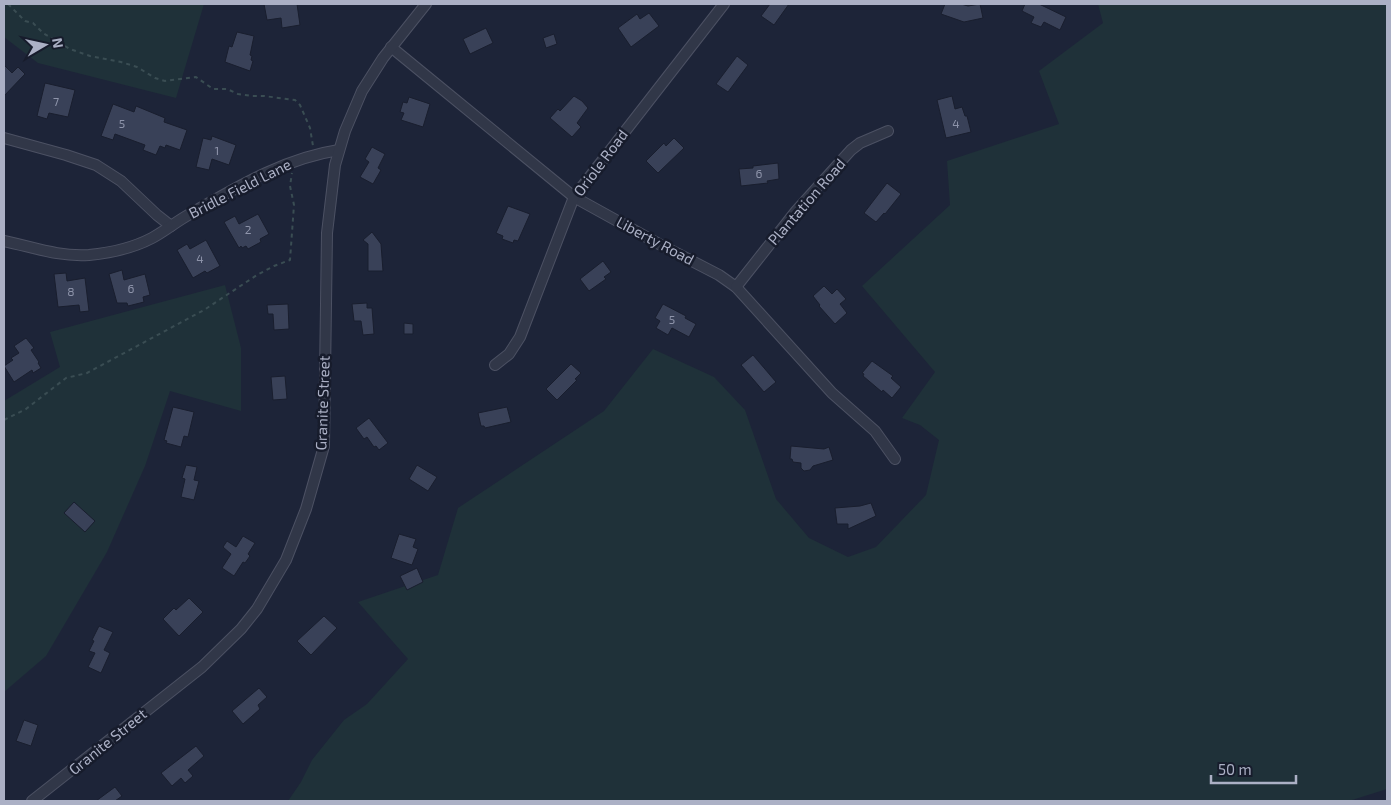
<svg xmlns="http://www.w3.org/2000/svg" width="1391" height="805" font-family="'Exo 2',sans-serif">
  <style>
    .green { fill: #1f3139 }
    .building { fill: #394158; stroke: #191e2e }
    .lines { fill: none; stroke-linecap: round; stroke-linejoin: round }
    .street-casing { stroke: #4c5163; stroke-width: 12 }
    .path { stroke: #3a4d53; stroke-width: 2; stroke-dasharray: 4 4; stroke-linecap: butt }
    .street { stroke: #313748; stroke-width: 10 }
    .labels { text-anchor: middle; stroke-width: 5; stroke-linejoin: round; paint-order: stroke }
    .number-label { font-size: 12px; fill: #8e94aa }
    .street-label { font-size: 15px; fill: #abb0c5; stroke: #171c2c }
  </style>
  <rect width="100%" height="100%" fill="#1d2438"/>
  <!-- green -->
  <g class="green">
    <path d="M 4,4 L 204,4 L 176,98 L 38,63 L 4,37 Z"/>
    <path d="M 1098,4 L 1387,4 L 1387,789 L 1349,801 L 288,801 L 301,782 L 312,760 L 344,720 L 367,704 L 408,659 L 358,602 L 438,575 L 458,508 L 604,411 L 653,349 L 714,377 L 745,410 L 776,499 L 809,538 L 848,557 L 876,547 L 926,495 L 939,440 L 920,425 L 902,418 L 935,372 L 862,286 L 950,205 L 947,161 L 1059,124 L 1039,71 L 1103,23 Z"/>
    <path d="M 225,285 L 241,348 L 241,411 L 170,391 L 145,466 L 107,552 L 46,656 L 4,692 L 4,401 L 60,367 L 50,332 Z"/>
  </g>
  <!-- building -->
  <g class="building">
    <path d="M 264,4 L 297,4 L 300,25 L 282,28 L 281,18 L 267,20 Z"/>
    <path d="M 770,4 L 789,4 L 774,25 L 761,16 Z"/>
    <path d="M 945,4 L 961,4 L 968,6 L 980,4 L 983,18 L 964,22 L 941,14 Z"/>
    <path d="M 1025,4 L 1039,4 L 1066,17 L 1060,30 L 1044,22 L 1041,27 L 1031,23 L 1034,17 L 1022,11 Z"/>
    <path d="M 649,13 L 659,26 L 631,47 L 618,28 L 637,14 L 640,19 Z"/>
    <path d="M 486,28 L 493,43 L 470,54 L 463,39 Z"/>
    <path d="M 237,32 L 254,36 L 250,55 L 252,56 L 251,60 L 253,61 L 250,71 L 225,62 L 229,46 L 232,47 Z"/>
    <path d="M 554,34 L 557,44 L 546,48 L 543,38 Z"/>
    <path d="M 737,56 L 748,65 L 728,92 L 716,84 Z"/>
    <path d="M 4,65 L 12,73 L 18,67 L 25,74 L 4,96 Z"/>
    <path d="M 45,83 L 75,90 L 68,117 L 49,113 L 47,119 L 37,116 Z"/>
    <path d="M 574,96 L 582,101 L 588,108 L 577,123 L 581,127 L 572,137 L 550,118 L 558,109 L 560,111 Z"/>
    <path d="M 952,96 L 955,109 L 962,107 L 965,116 L 967,116 L 971,132 L 946,138 L 937,100 Z"/>
    <path d="M 409,97 L 430,104 L 423,127 L 401,120 L 404,113 L 400,112 L 403,102 L 407,103 Z"/>
    <path d="M 113,104 L 134,112 L 136,106 L 165,118 L 164,122 L 187,130 L 180,150 L 166,145 L 165,148 L 160,146 L 156,155 L 143,150 L 145,145 L 115,134 L 113,140 L 101,136 Z"/>
    <path d="M 212,136 L 236,145 L 229,165 L 212,159 L 209,170 L 196,167 L 203,138 L 211,140 Z"/>
    <path d="M 674,138 L 684,148 L 658,173 L 646,161 L 664,143 L 666,146 Z"/>
    <path d="M 372,147 L 385,154 L 378,168 L 381,170 L 373,184 L 360,177 L 369,162 L 365,159 Z"/>
    <path d="M 778,163 L 779,179 L 767,181 L 768,183 L 741,186 L 739,169 L 753,168 L 753,166 Z"/>
    <path d="M 887,183 L 901,194 L 885,214 L 884,213 L 876,222 L 864,213 Z"/>
    <path d="M 508,206 L 530,214 L 518,241 L 514,240 L 513,243 L 502,239 L 503,236 L 496,233 Z"/>
    <path d="M 258,214 L 269,234 L 260,239 L 261,242 L 248,249 L 246,246 L 242,248 L 241,246 L 239,248 L 224,222 L 235,216 L 239,224 Z"/>
    <path d="M 372,232 L 381,244 L 383,271 L 368,271 L 368,244 L 363,240 Z"/>
    <path d="M 206,240 L 220,266 L 207,273 L 205,271 L 193,278 L 177,250 L 187,244 L 190,249 Z"/>
    <path d="M 603,261 L 611,272 L 604,277 L 606,279 L 589,291 L 580,279 Z"/>
    <path d="M 122,270 L 124,280 L 145,274 L 150,295 L 143,297 L 144,302 L 128,306 L 127,303 L 117,303 L 109,274 Z"/>
    <path d="M 66,273 L 67,281 L 85,278 L 89,311 L 80,312 L 79,305 L 58,307 L 54,274 Z"/>
    <path d="M 824,286 L 832,294 L 837,289 L 846,299 L 840,304 L 847,313 L 835,324 L 819,306 L 820,305 L 813,296 Z"/>
    <path d="M 367,303 L 367,308 L 372,308 L 374,334 L 363,335 L 361,321 L 354,321 L 352,304 Z"/>
    <path d="M 288,304 L 289,329 L 274,330 L 273,314 L 268,314 L 267,305 Z"/>
    <path d="M 663,304 L 686,316 L 685,318 L 696,324 L 689,337 L 672,328 L 668,335 L 656,328 L 660,321 L 655,318 Z"/>
    <path d="M 404,323 L 413,324 L 413,334 L 404,334 Z"/>
    <path d="M 26,338 L 34,348 L 31,350 L 39,362 L 38,363 L 41,368 L 33,373 L 32,370 L 14,382 L 4,366 L 13,360 L 11,358 L 19,353 L 14,346 Z"/>
    <path d="M 753,355 L 776,382 L 764,392 L 741,365 Z"/>
    <path d="M 872,361 L 893,376 L 891,378 L 901,387 L 892,398 L 883,390 L 882,392 L 863,376 L 864,374 L 862,373 Z"/>
    <path d="M 571,364 L 581,373 L 575,379 L 577,380 L 557,400 L 546,389 Z"/>
    <path d="M 285,376 L 287,399 L 273,400 L 271,377 Z"/>
    <path d="M 173,407 L 194,412 L 188,437 L 184,436 L 181,447 L 166,443 L 167,441 L 164,440 Z"/>
    <path d="M 507,407 L 511,422 L 485,428 L 484,426 L 481,426 L 478,413 Z"/>
    <path d="M 369,418 L 388,443 L 379,450 L 376,446 L 374,447 L 367,437 L 364,439 L 356,428 Z"/>
    <path d="M 791,446 L 824,449 L 829,447 L 833,460 L 813,466 L 810,470 L 804,471 L 801,468 L 801,463 L 793,462 L 792,459 L 790,459 Z"/>
    <path d="M 186,465 L 197,467 L 194,480 L 199,481 L 194,500 L 181,497 L 185,479 L 182,478 Z"/>
    <path d="M 417,465 L 437,477 L 428,491 L 409,479 Z"/>
    <path d="M 74,502 L 95,521 L 85,532 L 64,513 Z"/>
    <path d="M 871,503 L 876,516 L 848,529 L 848,524 L 837,524 L 835,508 L 860,506 Z"/>
    <path d="M 399,534 L 416,539 L 413,547 L 418,549 L 412,565 L 391,558 Z"/>
    <path d="M 243,536 L 255,543 L 248,554 L 250,556 L 245,563 L 243,562 L 234,576 L 222,568 L 231,554 L 223,547 L 227,541 L 236,547 Z"/>
    <path d="M 417,568 L 423,582 L 407,590 L 400,576 Z"/>
    <path d="M 189,598 L 203,612 L 179,636 L 163,619 L 174,608 L 176,610 Z"/>
    <path d="M 324,616 L 337,628 L 311,655 L 297,641 Z"/>
    <path d="M 99,626 L 113,632 L 104,650 L 110,653 L 101,673 L 88,667 L 95,653 L 89,651 L 94,641 L 92,640 Z"/>
    <path d="M 259,688 L 267,697 L 258,705 L 260,709 L 243,724 L 232,711 Z"/>
    <path d="M 24,720 L 38,725 L 31,746 L 16,741 Z"/>
    <path d="M 196,746 L 204,756 L 188,770 L 193,776 L 185,783 L 181,778 L 172,786 L 161,773 Z"/>
    <path d="M 115,787 L 122,796 L 115,801 L 96,801 Z"/>
  </g>
  <g class="lines">
    <defs>
      <g id="street">
        <path d="M 391,47 L 574,197 L 659,244 L 719,275 L 736,287 L 832,393 L 875,431 L 895,459"/>
        <path d="M 4,138 L 66,155 L 96,165 L 121,181 L 157,215 L 171,226"/>
        <path d="M 4,241 C 33,247 58,257 89,255 C 110,253 133,248 152,238 C 165,231 177,221 190,214 C 237,187 285,158 339,150"/>
        <path d="M 736,287 L 796,211 L 851,150 L 860,143 L 888,131"/>
        <path d="M 495,365 L 509,354 L 520,337 L 574,197 L 724,4"/>
        <path d="M 32,801 L 202,667 L 241,629 L 257,609 L 286,560 L 306,509 L 324,446 L 327,233 L 335,165 L 345,131 L 362,91 L 383,58 L 426,4"/>
      </g>
    </defs>
    <!-- street casing -->
    <use href="#street" class="street-casing"/>
    <!-- path -->
    <g class="path">
      <path d="M 8,4 L 25,21 L 33,23 L 43,33 L 70,49 L 90,56 L 121,62 L 137,67 L 155,78 L 165,81 L 196,77 L 213,89 L 227,89 L 238,94 L 252,96 L 264,96 L 295,100 L 300,105 L 310,128 L 313,146"/>
      <path d="M 4,420 L 26,409 L 66,378 L 87,373 L 204,310 L 257,275 L 274,266 L 290,260 L 294,205 L 290,186 L 292,173"/>
    </g>
    <!-- street -->
    <use href="#street" class="street"/>
  </g>
  <g class="labels">
    <!-- number labels -->
    <g class="number-label">
      <text x="56" y="106">7</text>
      <text x="122" y="128">5</text>
      <text x="956" y="128">4</text>
      <text x="217" y="155">1</text>
      <text x="759" y="178">6</text>
      <text x="248" y="234">2</text>
      <text x="200" y="263">4</text>
      <text x="131" y="293">6</text>
      <text x="71" y="296">8</text>
      <text x="672" y="324">5</text>
    </g>
    <!-- street labels -->
    <g class="street-label">
      <text transform="translate(601 163) rotate(-53)" y="5">Oriole Road</text>
      <text transform="translate(240 189) rotate(-27)" y="5">Bridle Field Lane</text>
      <text transform="translate(807 202) rotate(-49)" y="5">Plantation Road</text>
      <text transform="translate(655 241) rotate(28)" y="5">Liberty Road</text>
      <text transform="translate(323 403) rotate(-88)" y="5">Granite Street</text>
      <text transform="translate(108 742) rotate(-39)" y="5">Granite Street</text>
    </g>
  </g>
  <!-- border -->
  <rect width="1391" height="805" fill="none" stroke="#abb0c5" stroke-width="10"/>
  <!-- north arrow -->
  <g transform="translate(45 45) rotate(81)" stroke="#171c2c" stroke-width="4" paint-order="stroke">
  <path d="M0-4L9 19L0 12L-9 19Z" fill="#abb0c5"/>
  <text y="-8" font-size="14" font-weight="bold" text-anchor="middle" fill="#abb0c5">N</text>
  </g>
  <!-- scale -->
  <path d="M1211 775v8h85v-8" fill="none" stroke="#abb0c5" stroke-width="2.5"/>
  <text x="1218" y="775" font-size="15" fill="#abb0c5" stroke="#171c2c" stroke-width="4" paint-order="stroke">50 m</text>
</svg>
